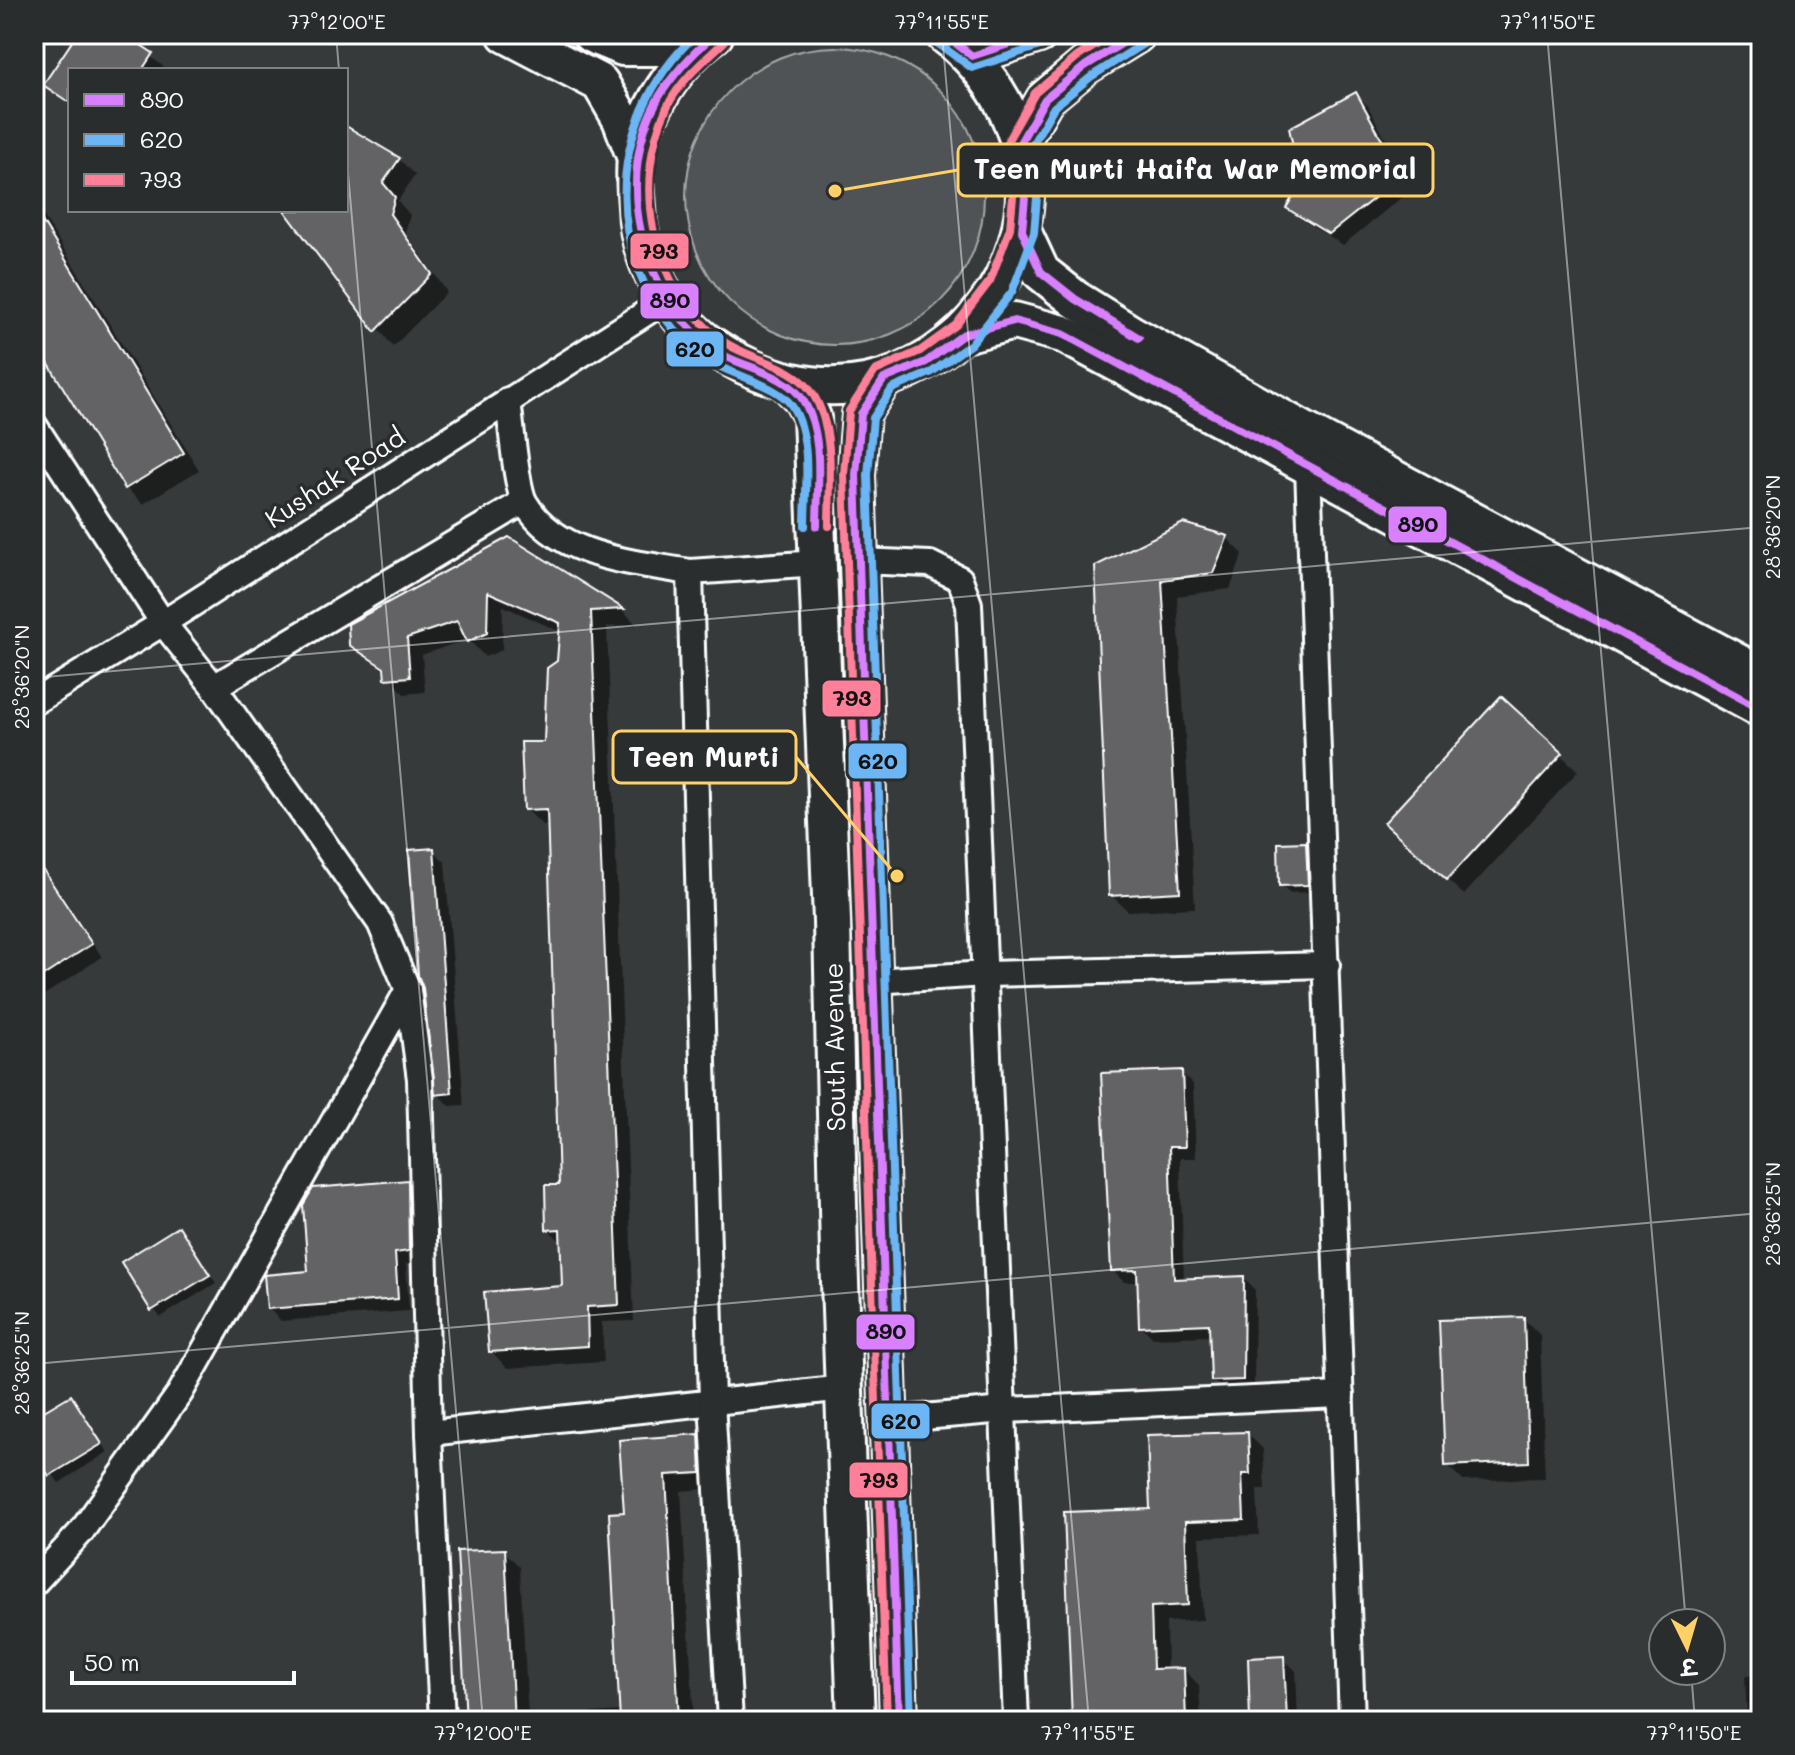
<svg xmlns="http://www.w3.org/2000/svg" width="1795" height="1755" font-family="Mali,'Playpen Sans Deva',sans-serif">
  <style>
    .green { fill: #505354; stroke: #a8a9aa; stroke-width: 2 }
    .shadow { fill: #0007 }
    .building { fill: #636465; stroke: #fff; stroke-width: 2 }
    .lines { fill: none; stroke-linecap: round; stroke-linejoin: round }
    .minor-casing { stroke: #fff; stroke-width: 30 }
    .secondary-casing { stroke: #fff; stroke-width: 42 }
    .minor { stroke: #2a2d2e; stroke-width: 24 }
    .secondary { stroke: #2a2d2e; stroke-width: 36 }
    .bus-1-casing { stroke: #2a2d2e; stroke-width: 14 }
    .bus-2-casing { stroke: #2a2d2e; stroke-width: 14 }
    .bus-3-casing { stroke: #2a2d2e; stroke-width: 14 }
    .bus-1 { stroke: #d880ff; stroke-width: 8 }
    .bus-2 { stroke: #6db6f5; stroke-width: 8 }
    .bus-3 { stroke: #ff8098; stroke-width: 8 }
    .ticks { fill: none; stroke: #fff; stroke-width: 2; stroke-opacity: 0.45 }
    .labels { text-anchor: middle; stroke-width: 7; stroke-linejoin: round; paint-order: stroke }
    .street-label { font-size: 26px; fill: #fff; stroke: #2a2d2e }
    .leader { fill: none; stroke: #ffd166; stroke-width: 3 }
    .callout-dot { fill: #ffd166; stroke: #2a2d2e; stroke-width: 3 }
    .callout { fill: #2a2d2e; stroke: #ffd166; stroke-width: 3 }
    .callout-label { font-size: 28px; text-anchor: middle; font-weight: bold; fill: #fff }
    .line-badge { stroke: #2a2d2e; stroke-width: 3 }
    .pale-badge-label { font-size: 22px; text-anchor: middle; font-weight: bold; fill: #111 }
    .neatline { fill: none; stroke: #fff; stroke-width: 3 }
    .ticks-label { font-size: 20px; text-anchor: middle; fill: #fff }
  </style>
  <rect width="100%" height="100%" fill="#373a3b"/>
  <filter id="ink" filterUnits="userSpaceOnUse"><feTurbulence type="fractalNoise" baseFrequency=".0125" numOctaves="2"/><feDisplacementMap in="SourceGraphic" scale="16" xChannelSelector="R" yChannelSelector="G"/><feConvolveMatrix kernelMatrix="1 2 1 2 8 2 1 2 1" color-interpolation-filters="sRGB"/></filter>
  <g filter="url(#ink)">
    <!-- green -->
    <circle class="green" cx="835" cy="196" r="149"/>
    <!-- shadow -->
    <g class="shadow">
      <path d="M 80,34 L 121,34 L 164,67 L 162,70 L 70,70 L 70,105 L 45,85 Z"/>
      <path d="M 1356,94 L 1368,106 L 1412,189 L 1343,245 L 1301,219 L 1289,207 Z"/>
      <path d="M 346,129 L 399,159 L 415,175 L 398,201 L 410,215 L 405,232 L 447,292 L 393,347 L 288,212 L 346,210 Z"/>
      <path d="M 34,207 L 44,217 L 199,470 L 143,504 L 126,488 L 34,336 Z"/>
      <path d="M 1227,538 L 1243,554 L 1230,589 L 1177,596 L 1195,908 L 1128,911 L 1111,895 L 1097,567 Z"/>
      <path d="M 508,539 L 622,610 L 637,625 L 607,627 L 634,1321 L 602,1322 L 604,1362 L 507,1368 L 491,1351 L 564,1288 L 563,1244 L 548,1229 L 561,1186 L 549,825 L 542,825 L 526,809 L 546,743 L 561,632 L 503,606 L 502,650 L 485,657 L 468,639 L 422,655 L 425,692 L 404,694 L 387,673 L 351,644 Z"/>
      <path d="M 1501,699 L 1578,771 L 1464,895 L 1403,839 Z"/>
      <path d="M 1305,844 L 1313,852 L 1315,892 L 1289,893 L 1281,885 Z"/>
      <path d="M 433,850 L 445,862 L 464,1105 L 450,1106 L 437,1094 Z"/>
      <path d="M 47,878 L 59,891 L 102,957 L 35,1001 L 34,887 Z"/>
      <path d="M 1181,1072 L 1193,1084 L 1196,1158 L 1180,1158 L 1184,1281 L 1243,1278 L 1255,1290 L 1254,1391 L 1225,1392 L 1213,1380 L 1211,1336 L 1153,1338 L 1141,1326 L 1140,1282 L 1124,1282 L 1112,1270 Z"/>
      <path d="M 407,1183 L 419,1195 L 421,1263 L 406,1264 L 409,1311 L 281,1321 L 269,1309 Z"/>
      <path d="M 179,1229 L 216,1283 L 161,1317 L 153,1309 Z"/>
      <path d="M 1524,1319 L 1540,1335 L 1545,1478 L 1463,1481 L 1447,1465 Z"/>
      <path d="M 70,1397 L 108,1452 L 59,1483 L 34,1448 L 34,1420 Z"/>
      <path d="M 1248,1434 L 1263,1449 L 1265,1489 L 1257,1489 L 1259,1535 L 1200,1537 L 1203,1620 L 1166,1622 L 1167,1670 L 1184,1670 L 1199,1685 L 1201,1721 L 1074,1721 L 1152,1511 Z"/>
      <path d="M 698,1436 L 714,1452 L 716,1488 L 681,1491 L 694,1721 L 468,1721 L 504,1551 L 520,1567 L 528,1717 L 621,1711 L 627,1514 Z"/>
      <path d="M 1283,1658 L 1296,1671 L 1298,1721 L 1252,1721 Z"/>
      <path d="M 1761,1675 L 1761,1721 L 1747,1721 L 1745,1676 Z"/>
    </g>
    <!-- building -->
    <g class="building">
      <path d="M 77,34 L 124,34 L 153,53 L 142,70 L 70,70 L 70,103 L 43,85 Z"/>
      <path d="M 1356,92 L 1402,176 L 1329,234 L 1286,208 L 1301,183 L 1289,128 Z"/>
      <path d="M 346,126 L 400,158 L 383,183 L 395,197 L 390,214 L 432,274 L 375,332 L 284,210 L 346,210 Z"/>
      <path d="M 34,208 L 184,453 L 125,489 L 34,340 Z"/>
      <path d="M 1183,523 L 1228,536 L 1213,573 L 1162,580 L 1180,892 L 1109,896 L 1095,566 Z"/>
      <path d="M 509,537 L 624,609 L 591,611 L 619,1305 L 587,1307 L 588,1346 L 489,1352 L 484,1292 L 562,1286 L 560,1229 L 546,1230 L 545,1185 L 559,1185 L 547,809 L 524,810 L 521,742 L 544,742 L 547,668 L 557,661 L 560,623 L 488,592 L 487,633 L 467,642 L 457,621 L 407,638 L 410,677 L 385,679 L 384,668 L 349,645 L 348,624 Z"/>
      <path d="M 1501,696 L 1563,753 L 1447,880 L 1384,823 Z"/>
      <path d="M 1306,842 L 1308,885 L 1279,886 L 1278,843 Z"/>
      <path d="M 434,848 L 452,1093 L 435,1095 L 423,988 L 418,975 L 409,850 Z"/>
      <path d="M 34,856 L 92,944 L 34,982 Z"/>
      <path d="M 1182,1070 L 1185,1147 L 1169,1147 L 1174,1279 L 1244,1276 L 1243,1380 L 1211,1381 L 1209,1324 L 1139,1327 L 1137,1270 L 1111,1271 L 1101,1073 Z"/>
      <path d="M 408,1180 L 409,1251 L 395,1253 L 398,1299 L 267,1309 L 264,1275 L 308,1271 L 303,1205 L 313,1188 Z"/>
      <path d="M 179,1226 L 210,1275 L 151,1311 L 121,1262 Z"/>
      <path d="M 1524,1317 L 1529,1462 L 1445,1466 L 1439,1320 Z"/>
      <path d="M 71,1395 L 102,1444 L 49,1476 L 34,1452 L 34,1417 Z"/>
      <path d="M 1248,1432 L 1250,1474 L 1242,1474 L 1244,1520 L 1185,1522 L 1188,1605 L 1151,1607 L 1153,1669 L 1184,1668 L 1186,1721 L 1072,1721 L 1064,1512 L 1150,1509 L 1147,1435 Z"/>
      <path d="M 699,1434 L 701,1473 L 666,1475 L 679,1721 L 620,1721 L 609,1513 L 624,1512 L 619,1440 Z"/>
      <path d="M 505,1549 L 514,1721 L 466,1721 L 457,1551 Z"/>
      <path d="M 1284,1656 L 1287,1721 L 1250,1721 L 1248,1658 Z"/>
    </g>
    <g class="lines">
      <defs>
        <g id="minor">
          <path d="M 508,400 C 511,422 516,488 525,503 C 558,558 633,562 690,572"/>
          <path d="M 34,425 L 163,623 L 214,687 L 380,923 L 408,990 L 420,1079 L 429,1433 L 442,1721"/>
          <path d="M 1308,467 L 1352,1721"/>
          <path d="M 860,561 L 930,564 L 960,579 L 969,604 L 1016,1721"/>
          <path d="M 214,687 L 523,502"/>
          <path d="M 34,702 L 163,623 L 666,300"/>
          <path d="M 873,981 L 986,974 L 1327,965"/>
          <path d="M 888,1420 L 1005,1410 L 1341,1395"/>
          <path d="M 429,1433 L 844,1388"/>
          <path d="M 34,1583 L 81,1532 L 180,1393 L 408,990"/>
          <path d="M 730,1721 L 712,1401 L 690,572 L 818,563"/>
        </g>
        <g id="secondary">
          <path d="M 506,34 L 600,83 L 621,119 L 636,158"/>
          <path d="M 591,34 L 623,47 L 696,47"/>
          <path d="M 715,34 C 678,60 642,113 636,159 C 634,174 636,192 637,207 C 638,259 669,317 712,346 C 926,494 1149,197 944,34"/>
          <path d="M 972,56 L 1039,34"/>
          <path d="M 1020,143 L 1045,99 L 1085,66 L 1137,34"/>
          <path d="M 1022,231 L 1041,272 L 1075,299 L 1131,334 L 1312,435 L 1761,675"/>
          <path d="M 964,334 L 1014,321 L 1063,334 L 1761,709"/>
          <path d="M 884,379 L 861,414 L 856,475 L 899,1721"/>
          <path d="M 786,382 L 801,397 L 812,417 L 832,921 L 839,1255 L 856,1721"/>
        </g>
      </defs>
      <!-- minor casing -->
      <use href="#minor" class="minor-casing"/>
      <!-- secondary casing -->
      <use href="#secondary" class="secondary-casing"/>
      <!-- minor -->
      <use href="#minor" class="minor"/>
      <!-- secondary -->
      <use href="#secondary" class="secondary"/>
      <defs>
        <g id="bus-1">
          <path d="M 715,34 C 693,53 674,72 659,97 C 613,176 639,290 709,346 C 736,368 784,370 803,400 C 825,435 817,487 817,526"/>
          <path d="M 944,34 L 972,56 L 1039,34"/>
          <path d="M 1137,34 L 1085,66 L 1045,99 L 1020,143 L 1026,186 L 1022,231 L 1041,272 L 1075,299 L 1139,338"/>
          <path d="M 899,1721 L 856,475 L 861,414 L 884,379 L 926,362 L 964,334 L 1014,321 L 1063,334 L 1761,709"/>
        </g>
        <g id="bus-2">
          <path d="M 697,34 C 601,120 598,273 702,356 C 726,375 777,383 792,406 C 813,438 805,489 805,526"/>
          <path d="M 937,43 L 972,68 L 1043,45"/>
          <path d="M 911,1721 L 868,475 L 873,418 L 892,389 L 932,372 L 971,344 L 1012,292 L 1034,233 L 1038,186 L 1032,145 L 1054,107 L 1092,76 L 1143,44"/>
        </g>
        <g id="bus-3">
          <path d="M 723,43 C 702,62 680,81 667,107 C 631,184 650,286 720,339 C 748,361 793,362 813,394 C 836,431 829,484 829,526"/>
          <path d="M 887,1721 L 844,475 L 849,411 L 875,371 L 920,351 L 956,325 L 990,281 L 1010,228 L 1014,186 L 1008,140 L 1035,93 L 1077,57 L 1114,34"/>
        </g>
      </defs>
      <!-- bus-1 casing -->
      <use href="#bus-1" class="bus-1-casing"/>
      <!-- bus-2 casing -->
      <use href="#bus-2" class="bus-2-casing"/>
      <!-- bus-3 casing -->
      <use href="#bus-3" class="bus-3-casing"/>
      <!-- bus-1 -->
      <use href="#bus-1" class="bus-1"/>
      <!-- bus-2 -->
      <use href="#bus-2" class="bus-2"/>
      <!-- bus-3 -->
      <use href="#bus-3" class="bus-3"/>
    </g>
  </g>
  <!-- ticks -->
  <path class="ticks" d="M 336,34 L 339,70M 942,34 L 1089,1721M 1547,34 L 1686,1623M 346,150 L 483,1721M 34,678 L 1761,527M 34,1364 L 1761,1213M 1691,1671 L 1695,1721"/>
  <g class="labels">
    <!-- street labels -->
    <g class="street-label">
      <text transform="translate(335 478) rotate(-33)" y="9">Kushak Road</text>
      <text transform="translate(835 1047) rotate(-91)" y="9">South Avenue</text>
    </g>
  </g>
  <!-- callouts -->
  <path class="leader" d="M835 191L958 170M897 876L796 757"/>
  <g class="callout-dot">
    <circle cx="835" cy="191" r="8"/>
    <circle cx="897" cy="876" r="8"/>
  </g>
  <g class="callout">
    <rect x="958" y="144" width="475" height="52" rx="8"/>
    <rect x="613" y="731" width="183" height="52" rx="8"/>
  </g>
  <g class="callout-label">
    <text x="1195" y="179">Teen Murti Haifa War Memorial</text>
    <text x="704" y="767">Teen Murti</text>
  </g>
  <g class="line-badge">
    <rect x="629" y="232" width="61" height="38" rx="8" fill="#ff8098"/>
    <rect x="639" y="282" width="61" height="38" rx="8" fill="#d880ff"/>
    <rect x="665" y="330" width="60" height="38" rx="8" fill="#6db6f5"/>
    <rect x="1387" y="505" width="61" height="39" rx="8" fill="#d880ff"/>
    <rect x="821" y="679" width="61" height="39" rx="8" fill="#ff8098"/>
    <rect x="847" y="742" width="61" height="38" rx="8" fill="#6db6f5"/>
    <rect x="855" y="1313" width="61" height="38" rx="8" fill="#d880ff"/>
    <rect x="870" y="1402" width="61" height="38" rx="8" fill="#6db6f5"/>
    <rect x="848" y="1461" width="61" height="38" rx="8" fill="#ff8098"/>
  </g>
  <g class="pale-badge-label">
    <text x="659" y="259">793</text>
    <text x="670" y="308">890</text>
    <text x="695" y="357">620</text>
    <text x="1418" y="532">890</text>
    <text x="852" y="706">793</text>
    <text x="878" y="769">620</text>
    <text x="886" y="1339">890</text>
    <text x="901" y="1429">620</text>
    <text x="879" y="1488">793</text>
  </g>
  <!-- margin -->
  <rect width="1795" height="1755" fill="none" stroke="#2a2d2e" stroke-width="88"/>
  <!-- legend -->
  <rect x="68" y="68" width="280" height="144" fill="#2a2d2e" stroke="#7f8182" stroke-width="2"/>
  <rect x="84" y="94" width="40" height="12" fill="#d880ff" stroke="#7f8182" stroke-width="2"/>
  <text x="140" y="108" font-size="24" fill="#ffffff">890</text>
  <rect x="84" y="134" width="40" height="12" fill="#6db6f5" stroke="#7f8182" stroke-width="2"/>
  <text x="140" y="148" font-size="24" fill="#ffffff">620</text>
  <rect x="84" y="174" width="40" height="12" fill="#ff8098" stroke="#7f8182" stroke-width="2"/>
  <text x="140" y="188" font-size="24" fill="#ffffff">793</text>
  <!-- north arrow -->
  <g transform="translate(1687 1647) rotate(175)"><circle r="38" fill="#2a2d2e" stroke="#7f8182" stroke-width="2"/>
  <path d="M0-6L14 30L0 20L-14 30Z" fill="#ffd166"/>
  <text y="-12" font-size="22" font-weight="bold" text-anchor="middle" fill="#ffffff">उ</text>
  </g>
  <!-- scale -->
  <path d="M72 1671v12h222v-12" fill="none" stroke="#ffffff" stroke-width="4"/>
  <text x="84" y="1671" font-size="24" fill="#ffffff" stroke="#2a2d2e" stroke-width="6" paint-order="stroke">50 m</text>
  <rect x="44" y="44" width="1707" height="1667" class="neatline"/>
  <g class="ticks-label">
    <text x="337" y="29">77°12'00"E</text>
    <text x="942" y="29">77°11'55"E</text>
    <text x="1548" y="29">77°11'50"E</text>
    <text transform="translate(1773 527) rotate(-90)" y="7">28°36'20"N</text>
    <text transform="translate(22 677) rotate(-90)" y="7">28°36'20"N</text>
    <text transform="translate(1773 1214) rotate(-90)" y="7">28°36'25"N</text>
    <text transform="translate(22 1363) rotate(-90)" y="7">28°36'25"N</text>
    <text x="483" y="1740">77°12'00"E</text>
    <text x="1088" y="1740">77°11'55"E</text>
    <text x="1694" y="1740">77°11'50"E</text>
  </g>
</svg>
